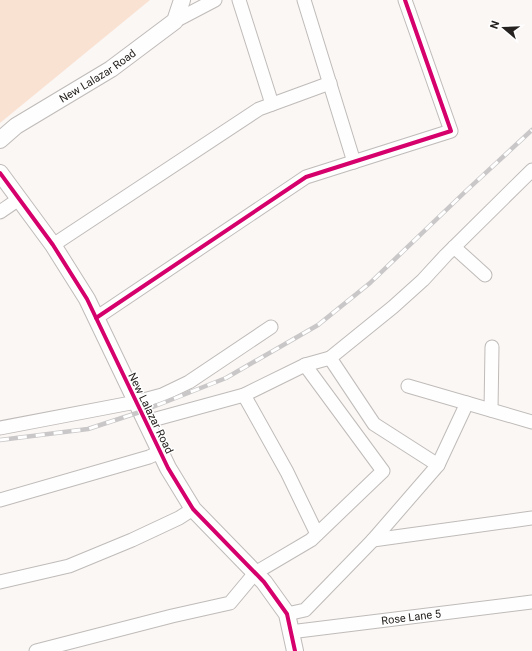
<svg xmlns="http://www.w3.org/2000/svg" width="532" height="651" font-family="Roboto,sans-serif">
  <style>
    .green { fill: #fae2d3 }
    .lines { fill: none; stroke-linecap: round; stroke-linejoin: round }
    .minor-casing { stroke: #bfbbb9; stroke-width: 15 }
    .tertiary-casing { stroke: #bfbbb9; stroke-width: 18 }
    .minor { stroke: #fefefe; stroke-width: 13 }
    .tertiary { stroke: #fefefe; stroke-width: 16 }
    .rail-casing { stroke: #c9c7c7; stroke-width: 4.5 }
    .rail { stroke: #fff; stroke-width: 3; stroke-dasharray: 9; stroke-linecap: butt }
    .cycleway-casing { stroke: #fff; stroke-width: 6 }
    .cycleway { stroke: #d6006c; stroke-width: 4 }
    .labels { text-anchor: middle; stroke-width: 3; stroke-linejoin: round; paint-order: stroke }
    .street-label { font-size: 11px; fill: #26221f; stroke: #fff }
  </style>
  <rect width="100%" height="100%" fill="#fbf7f5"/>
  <!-- green -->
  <path class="green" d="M 0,0 L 150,0 L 0,123 Z"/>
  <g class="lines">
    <defs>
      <g id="minor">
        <path d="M 239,0 L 272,104"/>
        <path d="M 304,0 L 354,162"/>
        <path d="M 175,21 L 215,0"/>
        <path d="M 0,212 L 19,199"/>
        <path d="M 53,245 L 259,109 L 330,83"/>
        <path d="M 454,247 L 485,275"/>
        <path d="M 96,318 L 306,177 L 451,131 L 405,0"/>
        <path d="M 330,358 L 393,307 L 423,280 L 446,255 L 532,170"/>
        <path d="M 408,386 L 532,422"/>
        <path d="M 244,395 L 287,472 L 317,534"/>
        <path d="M 491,410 L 492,347"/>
        <path d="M 145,422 L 244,395 L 305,365 L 330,358 L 374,424 L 438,465"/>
        <path d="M 0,428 L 136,402 L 162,395 L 189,382 L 271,327"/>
        <path d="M 0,500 L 149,457 L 160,452"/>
        <path d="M 373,540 L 532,518"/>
        <path d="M 255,573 L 311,540 L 383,471 L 305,365"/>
        <path d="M 0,582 L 69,566 L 132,540 L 179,518 L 193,509"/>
        <path d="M 287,614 L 305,610 L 373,540 L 438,465 L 467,403"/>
        <path id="s1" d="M 290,632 L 532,602"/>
        <path d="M 36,651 L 172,616 L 230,603 L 255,573"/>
      </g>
      <g id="tertiary">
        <path id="s2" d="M 0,140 L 16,126 L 111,69 L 175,21 L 182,0"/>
        <path d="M 0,173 L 53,245 L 87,299 L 168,468 L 193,509 L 264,582 L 287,614 L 295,651"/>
      </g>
    </defs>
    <!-- minor casing -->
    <use href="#minor" class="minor-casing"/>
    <!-- tertiary casing -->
    <use href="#tertiary" class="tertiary-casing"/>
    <!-- minor -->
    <use href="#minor" class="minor"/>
    <!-- tertiary -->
    <use href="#tertiary" class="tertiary"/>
    <defs>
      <path id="rail" d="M 0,440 L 88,429 L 140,412 L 226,378 L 318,325 L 370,283 L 466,191 L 532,130"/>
    </defs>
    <!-- rail casing -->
    <use href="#rail" class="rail-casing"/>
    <!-- rail -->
    <use href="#rail" class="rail"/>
    <defs>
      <g id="cycleway">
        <path d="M 0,173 L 53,245 L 87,299 L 168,468 L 193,509 L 264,582 L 287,614 L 295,651"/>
        <path d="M 96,318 L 306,177 L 451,131 L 405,0"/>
      </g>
    </defs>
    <!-- cycleway casing -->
    <use href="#cycleway" class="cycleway-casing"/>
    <!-- cycleway -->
    <use href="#cycleway" class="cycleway"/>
  </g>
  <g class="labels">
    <!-- street labels -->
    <g class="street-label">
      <text dy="4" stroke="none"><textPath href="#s2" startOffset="117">New Lalazar Road</textPath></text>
      <text transform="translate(151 413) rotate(64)" y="4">New Lalazar Road</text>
      <text dy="4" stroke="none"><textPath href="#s1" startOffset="122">Rose Lane 5</textPath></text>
    </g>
  </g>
  <!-- north arrow -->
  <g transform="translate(504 28) rotate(289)" stroke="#ffffff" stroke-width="3" paint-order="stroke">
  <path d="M0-3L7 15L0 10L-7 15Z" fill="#26221f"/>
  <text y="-6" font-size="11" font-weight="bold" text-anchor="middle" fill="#26221f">N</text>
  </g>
</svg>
